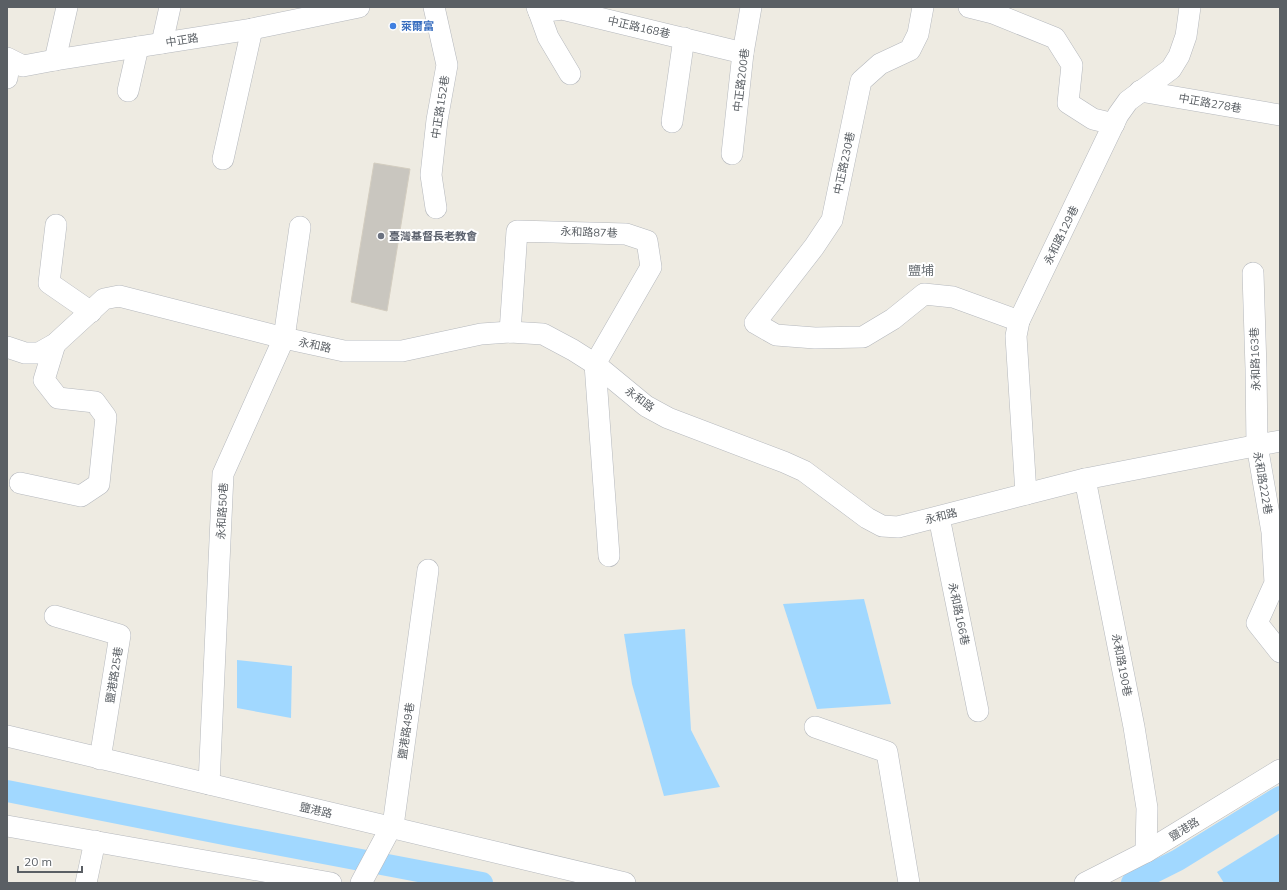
<svg xmlns="http://www.w3.org/2000/svg" width="1287" height="890" font-family="Mulish,'Noto Sans TC',sans-serif">
  <style>
    .water { fill: #a1d8ff }
    .lines { fill: none; stroke-linecap: round; stroke-linejoin: round }
    .canal { stroke: #a1d8ff; stroke-width: 22 }
    .building { fill: #c9c6bf; stroke: #d3cdc0 }
    .minor-casing { stroke: #b5b8bd; stroke-width: 22 }
    .minor { stroke: #fff; stroke-width: 21 }
    .shop-dot { fill: #3f7fe0; stroke: #fff; stroke-width: 1.5 }
    .worship-dot { fill: #6b7280; stroke: #fff; stroke-width: 1.5 }
    .labels { text-anchor: middle; stroke-width: 4; stroke-linejoin: round; paint-order: stroke }
    .shop-label { font-size: 11px; font-weight: bold; fill: #366cbe; stroke: #fff; text-anchor: start }
    .street-label { font-size: 11px; fill: #5a5f64; stroke: #fff }
    .worship-label { font-size: 11px; font-weight: bold; fill: #5b616d; stroke: #fff; text-anchor: start }
    .quarter-label { font-size: 13px; fill: #6b7176; stroke: #fff }
  </style>
  <rect width="100%" height="100%" fill="#eeebe2"/>
  <!-- water -->
  <g class="water">
    <path d="M 864,599 L 891,704 L 817,709 L 783,604 Z"/>
    <path d="M 685,629 L 691,730 L 720,787 L 664,796 L 632,684 L 624,634 Z"/>
    <path d="M 237,660 L 292,666 L 291,718 L 237,708 Z"/>
    <path d="M 1280,833 L 1280,883 L 1224,883 L 1217,872 Z"/>
  </g>
  <g class="lines">
    <!-- canal -->
    <g class="canal">
      <path d="M 7,791 L 229,835 L 482,883"/>
      <path d="M 1132,883 L 1178,860 L 1280,797"/>
    </g>
  </g>
  <!-- building -->
  <path class="building" d="M 374,163 L 410,169 L 387,311 L 351,302 Z"/>
  <g class="lines">
    <defs>
      <g id="minor">
        <path d="M 434,7 L 447,65 L 437,120 L 431,175 L 436,208"/>
        <path d="M 537,7 L 539,12 L 562,9 L 743,53"/>
        <path d="M 923,7 L 918,34 L 910,50 L 880,64 L 861,81 L 832,220 L 814,247 L 755,323 L 776,335 L 815,338 L 863,337 L 893,319 L 924,294 L 953,297 L 1019,321"/>
        <path d="M 969,7 L 993,13 L 1055,38 L 1072,65 L 1068,103 L 1093,119 L 1114,124"/>
        <path d="M 539,12 L 548,37 L 570,74"/>
        <path d="M 162,43 L 170,7"/>
        <path d="M 7,58 L 23,66 L 55,60 L 252,29 L 359,7"/>
        <path d="M 55,60 L 67,7"/>
        <path d="M 7,78 L 10,60"/>
        <path d="M 128,91 L 138,47"/>
        <path d="M 1140,91 L 1280,115"/>
        <path d="M 672,122 L 684,38"/>
        <path d="M 732,154 L 743,53 L 751,7"/>
        <path d="M 223,159 L 252,29"/>
        <path d="M 56,225 L 49,283 L 91,312"/>
        <path d="M 1253,273 L 1256,369 L 1257,445 L 1272,532 L 1275,583 L 1257,623 L 1280,652"/>
        <path d="M 510,332 L 517,231 L 626,234 L 647,241 L 651,267 L 595,364 L 609,556"/>
        <path d="M 7,347 L 25,353 L 39,353 L 55,344 L 104,299 L 119,296 L 284,338 L 344,351 L 402,351 L 481,334 L 510,332 L 543,334 L 573,350 L 595,364 L 646,406 L 668,418 L 784,462 L 804,471 L 867,518 L 882,526 L 898,527 L 1085,479 L 1280,441"/>
        <path d="M 1085,479 L 1134,727 L 1147,808 L 1146,852"/>
        <path d="M 20,483 L 81,496 L 99,484 L 106,417 L 95,402 L 58,398 L 44,380 L 55,344"/>
        <path d="M 1026,494 L 1016,336 L 1019,321 L 1118,115 L 1128,101 L 1171,69 L 1179,56 L 1186,36 L 1190,7"/>
        <path d="M 939,517 L 978,711"/>
        <path d="M 55,616 L 120,635 L 100,759"/>
        <path d="M 815,727 L 887,752 L 909,883"/>
        <path d="M 7,736 L 625,883"/>
        <path d="M 209,784 L 223,474 L 284,338 L 300,227"/>
        <path d="M 7,826 L 331,883"/>
        <path d="M 86,883 L 95,841"/>
        <path d="M 361,883 L 391,827 L 393,826 L 428,570"/>
        <path d="M 1085,883 L 1146,852 L 1280,770"/>
      </g>
    </defs>
    <!-- minor casing -->
    <use href="#minor" class="minor-casing"/>
    <!-- minor -->
    <use href="#minor" class="minor"/>
  </g>
  <!-- markers -->
  <circle class="shop-dot" cx="393" cy="26" r="4"/>
  <circle class="worship-dot" cx="381" cy="236" r="4"/>
  <g class="labels">
    <!-- shop labels -->
    <g class="shop-label">
      <text x="401" y="30">萊爾富</text>
    </g>
    <!-- street labels -->
    <g class="street-label">
      <text transform="translate(639 27) rotate(13)" y="4">中正路168巷</text>
      <text transform="translate(182 40) rotate(-9)" y="4">中正路</text>
      <text transform="translate(741 80) rotate(-83)" y="4">中正路200巷</text>
      <text transform="translate(1210 103) rotate(10)" y="4">中正路278巷</text>
      <text transform="translate(440 107) rotate(-81)" y="4">中正路152巷</text>
      <text transform="translate(844 163) rotate(-78)" y="4">中正路230巷</text>
      <text transform="translate(589 232) rotate(2)" y="4">永和路87巷</text>
      <text transform="translate(1061 235) rotate(-64)" y="4">永和路129巷</text>
      <text transform="translate(315 345) rotate(12)" y="4">永和路</text>
      <text transform="translate(1255 359) rotate(-92)" y="4">永和路163巷</text>
      <text transform="translate(640 399) rotate(36)" y="4">永和路</text>
      <text transform="translate(1263 483) rotate(80)" y="4">永和路222巷</text>
      <text transform="translate(222 511) rotate(-87)" y="4">永和路50巷</text>
      <text transform="translate(941 516) rotate(-14)" y="4">永和路</text>
      <text transform="translate(959 614) rotate(78)" y="4">永和路166巷</text>
      <text transform="translate(1122 665) rotate(79)" y="4">永和路190巷</text>
      <text transform="translate(114 675) rotate(-81)" y="4">鹽港路25巷</text>
      <text transform="translate(406 731) rotate(-82)" y="4">鹽港路49巷</text>
      <text transform="translate(316 810) rotate(13)" y="4">鹽港路</text>
      <text transform="translate(1184 829) rotate(-32)" y="4">鹽港路</text>
    </g>
    <!-- worship labels -->
    <g class="worship-label">
      <text x="389" y="240">臺灣基督長老教會</text>
    </g>
    <!-- quarter labels -->
    <g class="quarter-label">
      <text x="921" y="275">鹽埔</text>
    </g>
  </g>
  <!-- border -->
  <rect width="1287" height="890" fill="none" stroke="#5a5f64" stroke-width="16"/>
  <!-- scale -->
  <path d="M18 866v6h64v-6" fill="none" stroke="#5a5f64" stroke-width="2"/>
  <text x="24" y="866" font-size="12" fill="#5a5f64" stroke="#ffffff" stroke-width="3" paint-order="stroke">20 m</text>
</svg>
